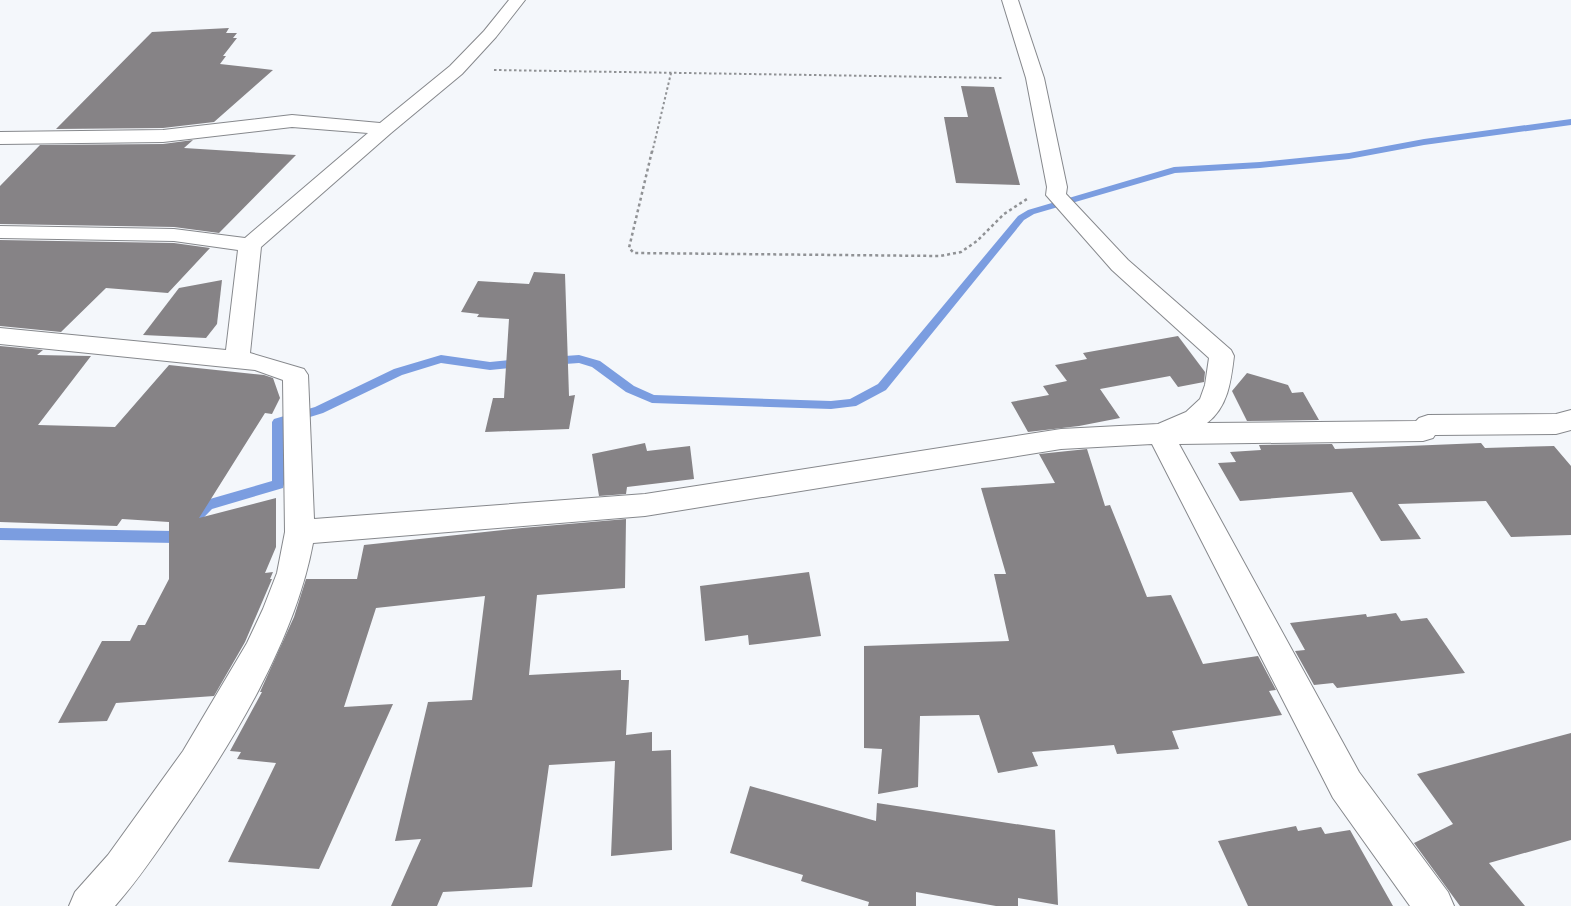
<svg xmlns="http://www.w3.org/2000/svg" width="1571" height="906" font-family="Spectral,serif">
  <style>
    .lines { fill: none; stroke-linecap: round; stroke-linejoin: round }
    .stream { fill: #7b9de0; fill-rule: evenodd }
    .building { fill: #868386 }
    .minor-casing { stroke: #86888c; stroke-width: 2 }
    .path-far1 { stroke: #909295; stroke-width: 2; stroke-dasharray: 2.5 2.5; stroke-linecap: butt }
    .path { stroke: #909295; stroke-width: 2.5; stroke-dasharray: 3 3; stroke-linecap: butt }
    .minor { fill: #fff; fill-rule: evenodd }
  </style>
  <rect width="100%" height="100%" fill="#f4f7fb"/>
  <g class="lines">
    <!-- stream -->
    <g class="stream">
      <path d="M 1571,119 L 1571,125 L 1424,145 L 1349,159 L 1260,168 L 1175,173 L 1034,214 L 1024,220 L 886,390 L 856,406 L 831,409 L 652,403 L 626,392 L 592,367 L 579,363 L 551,365 L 545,361 L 551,357 L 579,355 L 600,361 L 634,386 L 654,395 L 831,401 L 850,399 L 878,384 L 1018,216 L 1028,210 L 1174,167 L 1260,162 L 1349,153 L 1424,139 Z"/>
      <path d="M 441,355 L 490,362 L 521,359 L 527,363 L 521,367 L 490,370 L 441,363 L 402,375 L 323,413 L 284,425 L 284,484 L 283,488 L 212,509 L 181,541 L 176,543 L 0,540 L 0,528 L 173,531 L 203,501 L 272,481 L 272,422 L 274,419 L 315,407 L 394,369 Z"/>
    </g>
  </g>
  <!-- building -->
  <g class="building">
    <path d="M 229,28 L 226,33 L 237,33 L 233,38 L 237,38 L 223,56 L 226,56 L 220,64 L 273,70 L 214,122 L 163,128 L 56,129 L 152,32 Z"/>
    <path d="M 961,86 L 994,87 L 1020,185 L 956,183 L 944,117 L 968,117 Z"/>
    <path d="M 193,140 L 184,148 L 296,155 L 219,233 L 174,227 L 0,224 L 0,186 L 40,145 L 163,144 Z"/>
    <path d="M 0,240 L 174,243 L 210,248 L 168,293 L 106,288 L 61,332 L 0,326 Z"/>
    <path d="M 534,272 L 565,274 L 569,396 L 575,395 L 569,429 L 485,432 L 493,398 L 504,398 L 509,319 L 477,317 L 479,314 L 461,312 L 478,281 L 529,284 Z"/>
    <path d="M 222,280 L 217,324 L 206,338 L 143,335 L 179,288 Z"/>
    <path d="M 1178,336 L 1205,372 L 1204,382 L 1178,387 L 1170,376 L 1100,389 L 1120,418 L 1079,426 L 1028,432 L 1011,402 L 1049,395 L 1043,386 L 1067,381 L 1055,365 L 1087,359 L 1083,353 Z"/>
    <path d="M 0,346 L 43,350 L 37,355 L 91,356 L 38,425 L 115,427 L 169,365 L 264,375 L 273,378 L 280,398 L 272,414 L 265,413 L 199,518 L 276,498 L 276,547 L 265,573 L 273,572 L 270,579 L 272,579 L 245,642 L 214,696 L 116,703 L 107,721 L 58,723 L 102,641 L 130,641 L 138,625 L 145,625 L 169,579 L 169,522 L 122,519 L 117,526 L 0,522 Z"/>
    <path d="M 1247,373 L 1288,385 L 1292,393 L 1303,392 L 1319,420 L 1247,421 L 1232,391 Z"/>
    <path d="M 645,443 L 647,451 L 690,446 L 694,479 L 627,487 L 626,494 L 599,496 L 592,454 Z"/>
    <path d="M 1481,443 L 1485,448 L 1554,446 L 1571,466 L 1571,535 L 1511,537 L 1486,501 L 1398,504 L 1421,539 L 1381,541 L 1352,492 L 1240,501 L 1218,463 L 1236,462 L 1230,452 L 1261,450 L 1259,445 L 1332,444 L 1335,449 Z"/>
    <path d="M 1087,449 L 1105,506 L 1110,505 L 1147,597 L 1171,595 L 1203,664 L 1258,656 L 1276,690 L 1269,691 L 1282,715 L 1172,731 L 1179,749 L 1117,754 L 1114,745 L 1032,752 L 1038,766 L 998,773 L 979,715 L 920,716 L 918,787 L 878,794 L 882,749 L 864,748 L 864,646 L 1009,641 L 994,574 L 1006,574 L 981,488 L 1055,483 L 1039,454 Z"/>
    <path d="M 626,519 L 625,588 L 537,595 L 529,675 L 621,670 L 621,680 L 629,680 L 626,735 L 652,732 L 652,751 L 671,750 L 672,850 L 611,856 L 615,761 L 549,765 L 532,887 L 443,892 L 437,906 L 391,906 L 421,839 L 395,841 L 428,702 L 472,700 L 485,596 L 376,608 L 344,707 L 393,704 L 319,869 L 228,862 L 276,763 L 237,759 L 241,752 L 230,751 L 262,692 L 260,692 L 294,617 L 306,579 L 357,579 L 364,545 L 522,528 Z"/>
    <path d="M 809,572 L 821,636 L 749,645 L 748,635 L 705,641 L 700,586 Z"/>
    <path d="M 1396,613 L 1401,621 L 1427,618 L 1465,673 L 1337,688 L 1333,683 L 1314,685 L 1295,651 L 1305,650 L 1290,623 L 1366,614 L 1367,617 Z"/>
    <path d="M 1571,733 L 1571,840 L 1489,863 L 1525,906 L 1460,906 L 1414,843 L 1453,824 L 1417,774 Z"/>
    <path d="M 750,786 L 876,821 L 877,803 L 1055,830 L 1058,905 L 1018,898 L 1018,906 L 996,906 L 916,892 L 916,906 L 868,906 L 869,902 L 801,881 L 803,875 L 730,853 Z"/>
    <path d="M 1296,826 L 1298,831 L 1321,827 L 1325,834 L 1350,830 L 1393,906 L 1248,906 L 1218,841 Z"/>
  </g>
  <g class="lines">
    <defs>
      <path id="minor" d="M 509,0 L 525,0 L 496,37 L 462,74 L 391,133 L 261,247 L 250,353 L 304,369 L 308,375 L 314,519 L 645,494 L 1061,429 L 1158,424 L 1186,412 L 1200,399 L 1205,385 L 1209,358 L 1112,270 L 1046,195 L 1047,187 L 1026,78 L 1002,0 L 1018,0 L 1044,78 L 1067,187 L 1066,194 L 1128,260 L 1231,350 L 1234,356 C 1231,381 1228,407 1207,423 L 1416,421 L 1419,418 L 1428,415 L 1556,414 L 1571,410 L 1571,430 L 1556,434 L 1435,435 L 1433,438 L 1423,441 L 1179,444 L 1359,772 L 1448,892 L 1454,906 L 1410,906 L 1333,798 L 1152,444 L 1061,449 L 645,516 L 313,543 C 295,640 234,740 178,821 C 158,850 139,879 115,906 L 69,906 L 75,892 L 108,855 L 183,751 L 247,643 L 263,609 L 277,573 L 285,532 L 283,380 L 255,370 L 0,344 L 0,328 L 226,350 L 238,250 L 174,241 L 0,238 L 0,226 L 174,229 L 245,238 L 368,133 L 292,127 L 163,142 L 0,144 L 0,132 L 163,130 L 292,115 L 380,123 L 450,66 L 484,31 Z"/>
    </defs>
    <!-- minor casing -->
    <use href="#minor" class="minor-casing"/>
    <!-- path-far1 -->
    <g class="path-far1">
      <path d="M 494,70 L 1003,78"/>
      <path d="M 652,153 L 671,73"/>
    </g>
    <!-- path -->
    <path class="path" d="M 652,151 L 629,248 L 634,253 L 940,256 L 961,252 L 977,241 L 1004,214 L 1027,199"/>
    <!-- minor -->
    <use href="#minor" class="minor"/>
  </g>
</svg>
